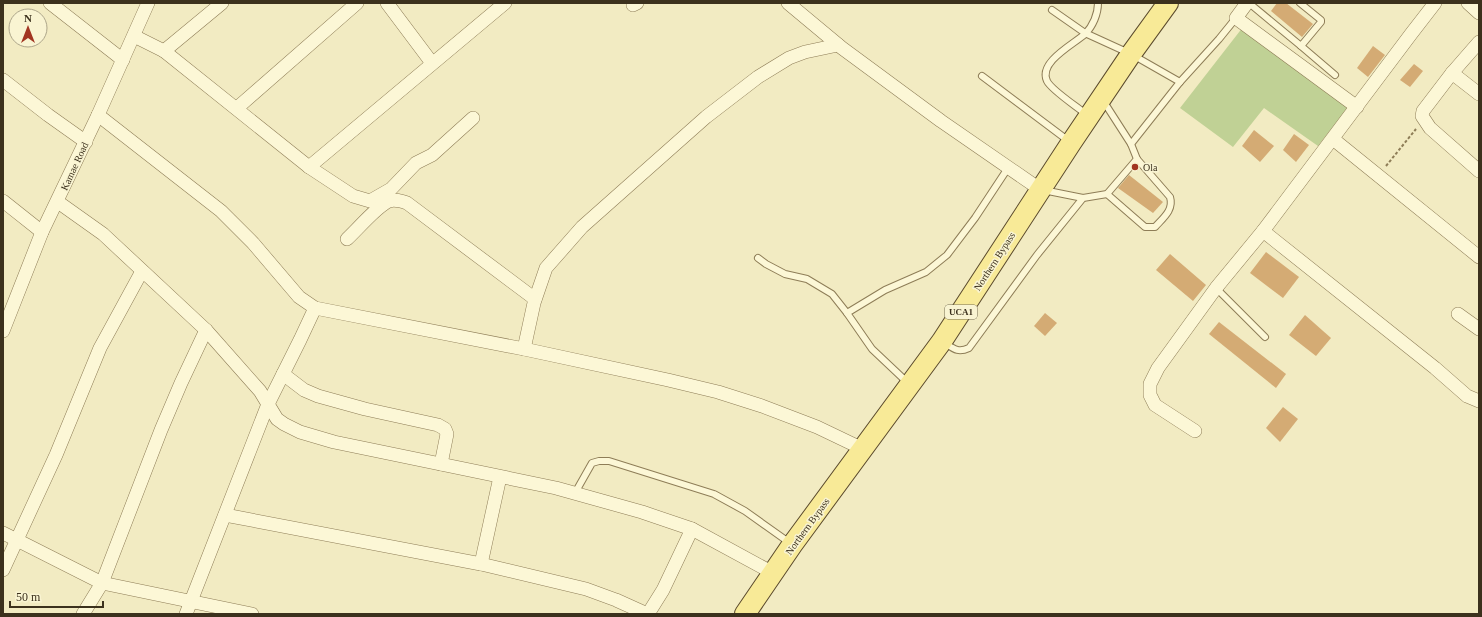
<svg xmlns="http://www.w3.org/2000/svg" width="1482" height="617" font-family="'Times New Roman',serif">
  <style>
    .green { fill: #c0d195 }
    .building { fill: #d4ab74 }
    .lines { fill: none; stroke-linecap: round; stroke-linejoin: round }
    .lane-casing { stroke: #8e7d57; stroke-width: 8 }
    .street-casing { stroke: #8e7d57; stroke-width: 14 }
    .primary-casing { stroke: #5b4a2c; stroke-width: 22 }
    .path { stroke: #8e7d57; stroke-width: 2; stroke-dasharray: 3 2; stroke-linecap: butt }
    .lane { stroke: #fcf7d6; stroke-width: 6 }
    .street { stroke: #fcf7d6; stroke-width: 13 }
    .primary { stroke: #f8ea97; stroke-width: 20 }
    .poi-dot { fill: #a23521; stroke: #f9f4d2; stroke-width: 1.5 }
    .labels { text-anchor: middle; stroke-width: 3; stroke-linejoin: round; paint-order: stroke }
    .shield { fill: #f9f4d2; stroke: #756c53; stroke-width: 1 }
    .shield-label { font-size: 9px; font-weight: bold; fill: #3c311d }
    .street-label { font-size: 10px; fill: #3c311d; stroke: #f9f4d2 }
    .poi-label { font-size: 10px; fill: #3c311d; stroke: #f9f4d2; text-anchor: start }
  </style>
  <rect width="100%" height="100%" fill="#f2ebc2"/>
  <!-- green -->
  <path class="green" d="M 1243,27 L 1349,106 L 1318,146 L 1264,108 L 1233,147 L 1180,108 Z"/>
  <!-- building -->
  <g class="building">
    <path d="M 1277,3 L 1286,3 L 1313,24 L 1302,37 L 1271,11 Z"/>
    <path d="M 1373,46 L 1385,55 L 1368,77 L 1357,68 Z"/>
    <path d="M 1414,64 L 1423,71 L 1410,87 L 1400,80 Z"/>
    <path d="M 1254,130 L 1274,146 L 1260,162 L 1242,146 Z"/>
    <path d="M 1294,134 L 1309,145 L 1296,162 L 1283,150 Z"/>
    <path d="M 1129,175 L 1163,202 L 1153,213 L 1118,188 Z"/>
    <path d="M 1266,252 L 1299,277 L 1283,298 L 1250,273 Z"/>
    <path d="M 1170,254 L 1206,285 L 1193,301 L 1156,270 Z"/>
    <path d="M 1045,313 L 1057,323 L 1045,336 L 1034,326 Z"/>
    <path d="M 1305,315 L 1331,338 L 1316,356 L 1289,335 Z"/>
    <path d="M 1219,322 L 1286,374 L 1276,388 L 1209,334 Z"/>
    <path d="M 1283,407 L 1298,419 L 1280,442 L 1266,428 Z"/>
  </g>
  <g class="lines">
    <defs>
      <g id="lane">
        <path d="M 1249,3 L 1301,46 L 1321,22 L 1321,20 L 1300,3"/>
        <path d="M 1052,10 L 1085,33 L 1131,54 L 1180,82"/>
        <path d="M 1301,46 L 1335,75"/>
        <path d="M 982,76 L 1070,142"/>
        <path d="M 1104,102 L 1131,144"/>
        <path d="M 1087,115 C 1079,108 1051,90 1047,81 C 1038,62 1074,44 1085,34 C 1093,26 1098,14 1098,3"/>
        <path d="M 1043,190 L 1083,198"/>
        <path d="M 1107,194 L 1145,227 L 1155,227 C 1163,218 1174,210 1170,197 L 1137,159"/>
        <path d="M 758,258 L 766,264 L 785,274 L 807,279 L 832,294 L 847,313"/>
        <path d="M 1216,288 L 1265,337"/>
        <path d="M 945,343 C 954,349 958,353 969,348 L 1037,255 L 1083,198 L 1107,194 L 1137,159 L 1131,144 L 1180,82 L 1219,39 L 1236,18"/>
        <path d="M 908,383 L 872,349 L 847,313 L 885,290 L 926,272 L 947,255 L 975,218 L 1008,168"/>
        <path d="M 575,493 L 592,463 L 599,461 L 609,461 L 714,494 L 745,511 L 790,543"/>
      </g>
      <g id="street">
        <path d="M 50,3 L 123,60"/>
        <path d="M 387,3 L 432,63"/>
        <path d="M 788,3 L 842,48 L 941,121 L 1041,190"/>
        <path d="M 1247,3 L 1236,18 L 1357,107"/>
        <path d="M 1468,3 L 1479,13"/>
        <path d="M 633,5 L 637,3"/>
        <path d="M 134,36 L 164,51 L 309,167 L 353,196 L 370,201 L 391,189 L 416,163 L 432,155 L 473,118"/>
        <path d="M 1479,42 L 1452,73 L 1423,111 L 1422,116 L 1430,128 L 1479,171"/>
        <path d="M 164,51 L 222,3"/>
        <path d="M 1452,73 L 1479,94"/>
        <path d="M 3,80 L 48,115 L 86,142"/>
        <path d="M 237,108 L 357,3"/>
        <path d="M 98,115 L 221,211 L 253,243 L 299,297 L 315,308 L 524,349 L 668,380 L 718,392 L 762,406 L 817,427 L 863,449"/>
        <path d="M 1333,139 L 1479,257"/>
        <path d="M 309,167 L 505,3"/>
        <path d="M 3,201 L 42,232"/>
        <path d="M 58,202 L 103,234 L 206,330 L 260,391 L 277,419 L 284,424 L 300,432 L 334,442 L 556,488 L 642,512 L 692,529 L 773,573"/>
        <path d="M 1263,231 L 1435,368 L 1467,396 L 1479,401"/>
        <path d="M 347,239 C 357,230 377,206 389,201 C 395,199 401,201 407,203 L 535,299"/>
        <path d="M 1458,314 L 1479,329"/>
        <path d="M 3,331 L 42,232 L 98,115 L 148,3"/>
        <path d="M 524,349 L 534,303 L 546,268 L 582,227 L 706,117 L 758,77 L 789,58 L 805,52 L 838,45"/>
        <path d="M 283,374 L 304,390 L 318,396 L 365,409 L 438,425 L 445,429 L 447,434 L 441,464"/>
        <path d="M 1195,431 L 1155,405 L 1150,395 L 1150,384 L 1158,368 L 1216,288 L 1263,231 L 1411,34 L 1435,3"/>
        <path d="M 225,515 L 481,564 L 586,589 L 616,600 L 647,614"/>
        <path d="M 3,533 L 102,583 L 252,614"/>
        <path d="M 481,564 L 500,477"/>
        <path d="M 3,570 L 56,455 L 100,348 L 142,271"/>
        <path d="M 83,614 L 102,583 L 161,430 L 181,383 L 206,330"/>
        <path d="M 186,614 L 268,404 L 300,340 L 315,308"/>
        <path d="M 648,614 L 663,590 L 692,529"/>
      </g>
      <path id="primary" d="M 745,614 L 792,545 L 942,341 L 1071,143 L 1131,54 L 1168,3"/>
    </defs>
    <!-- lane casing -->
    <use href="#lane" class="lane-casing"/>
    <!-- street casing -->
    <use href="#street" class="street-casing"/>
    <!-- primary casing -->
    <use href="#primary" class="primary-casing"/>
    <!-- path -->
    <path class="path" d="M 1386,166 L 1416,129"/>
    <!-- lane -->
    <use href="#lane" class="lane"/>
    <!-- street -->
    <use href="#street" class="street"/>
    <!-- primary -->
    <use href="#primary" class="primary"/>
  </g>
  <!-- markers -->
  <circle class="poi-dot" cx="1135" cy="167" r="4"/>
  <g class="labels">
    <!-- shield labels -->
    <rect class="shield" x="945" y="305" width="32" height="14" rx="3"/>
    <g class="shield-label">
      <text x="961" y="315">UCA1</text>
    </g>
    <!-- street labels -->
    <g class="street-label">
      <text transform="translate(74 166) rotate(-65)" y="4">Kamae Road</text>
      <text transform="translate(994 261) rotate(-57)" y="4">Northern Bypass</text>
      <text transform="translate(807 526) rotate(-54)" y="4">Northern Bypass</text>
    </g>
    <!-- poi labels -->
    <g class="poi-label">
      <text x="1143" y="171">Ola</text>
    </g>
  </g>
  <!-- border -->
  <rect width="1482" height="617" fill="none" stroke="#3c311d" stroke-width="8"/>
  <!-- north arrow -->
  <g transform="translate(28 28)"><circle r="19" fill="#f9f4d2" stroke="#ada68a"/>
  <path d="M0-3L7 15L0 10L-7 15Z" fill="#a23521"/>
  <text y="-6" font-size="11" font-weight="bold" text-anchor="middle" fill="#3c311d">N</text>
  </g>
  <!-- scale -->
  <path d="M10 601v6h93v-6" fill="none" stroke="#3c311d" stroke-width="2"/>
  <text x="16" y="601" font-size="12" fill="#3c311d" stroke="#f9f4d2" stroke-width="3" paint-order="stroke">50 m</text>
</svg>
